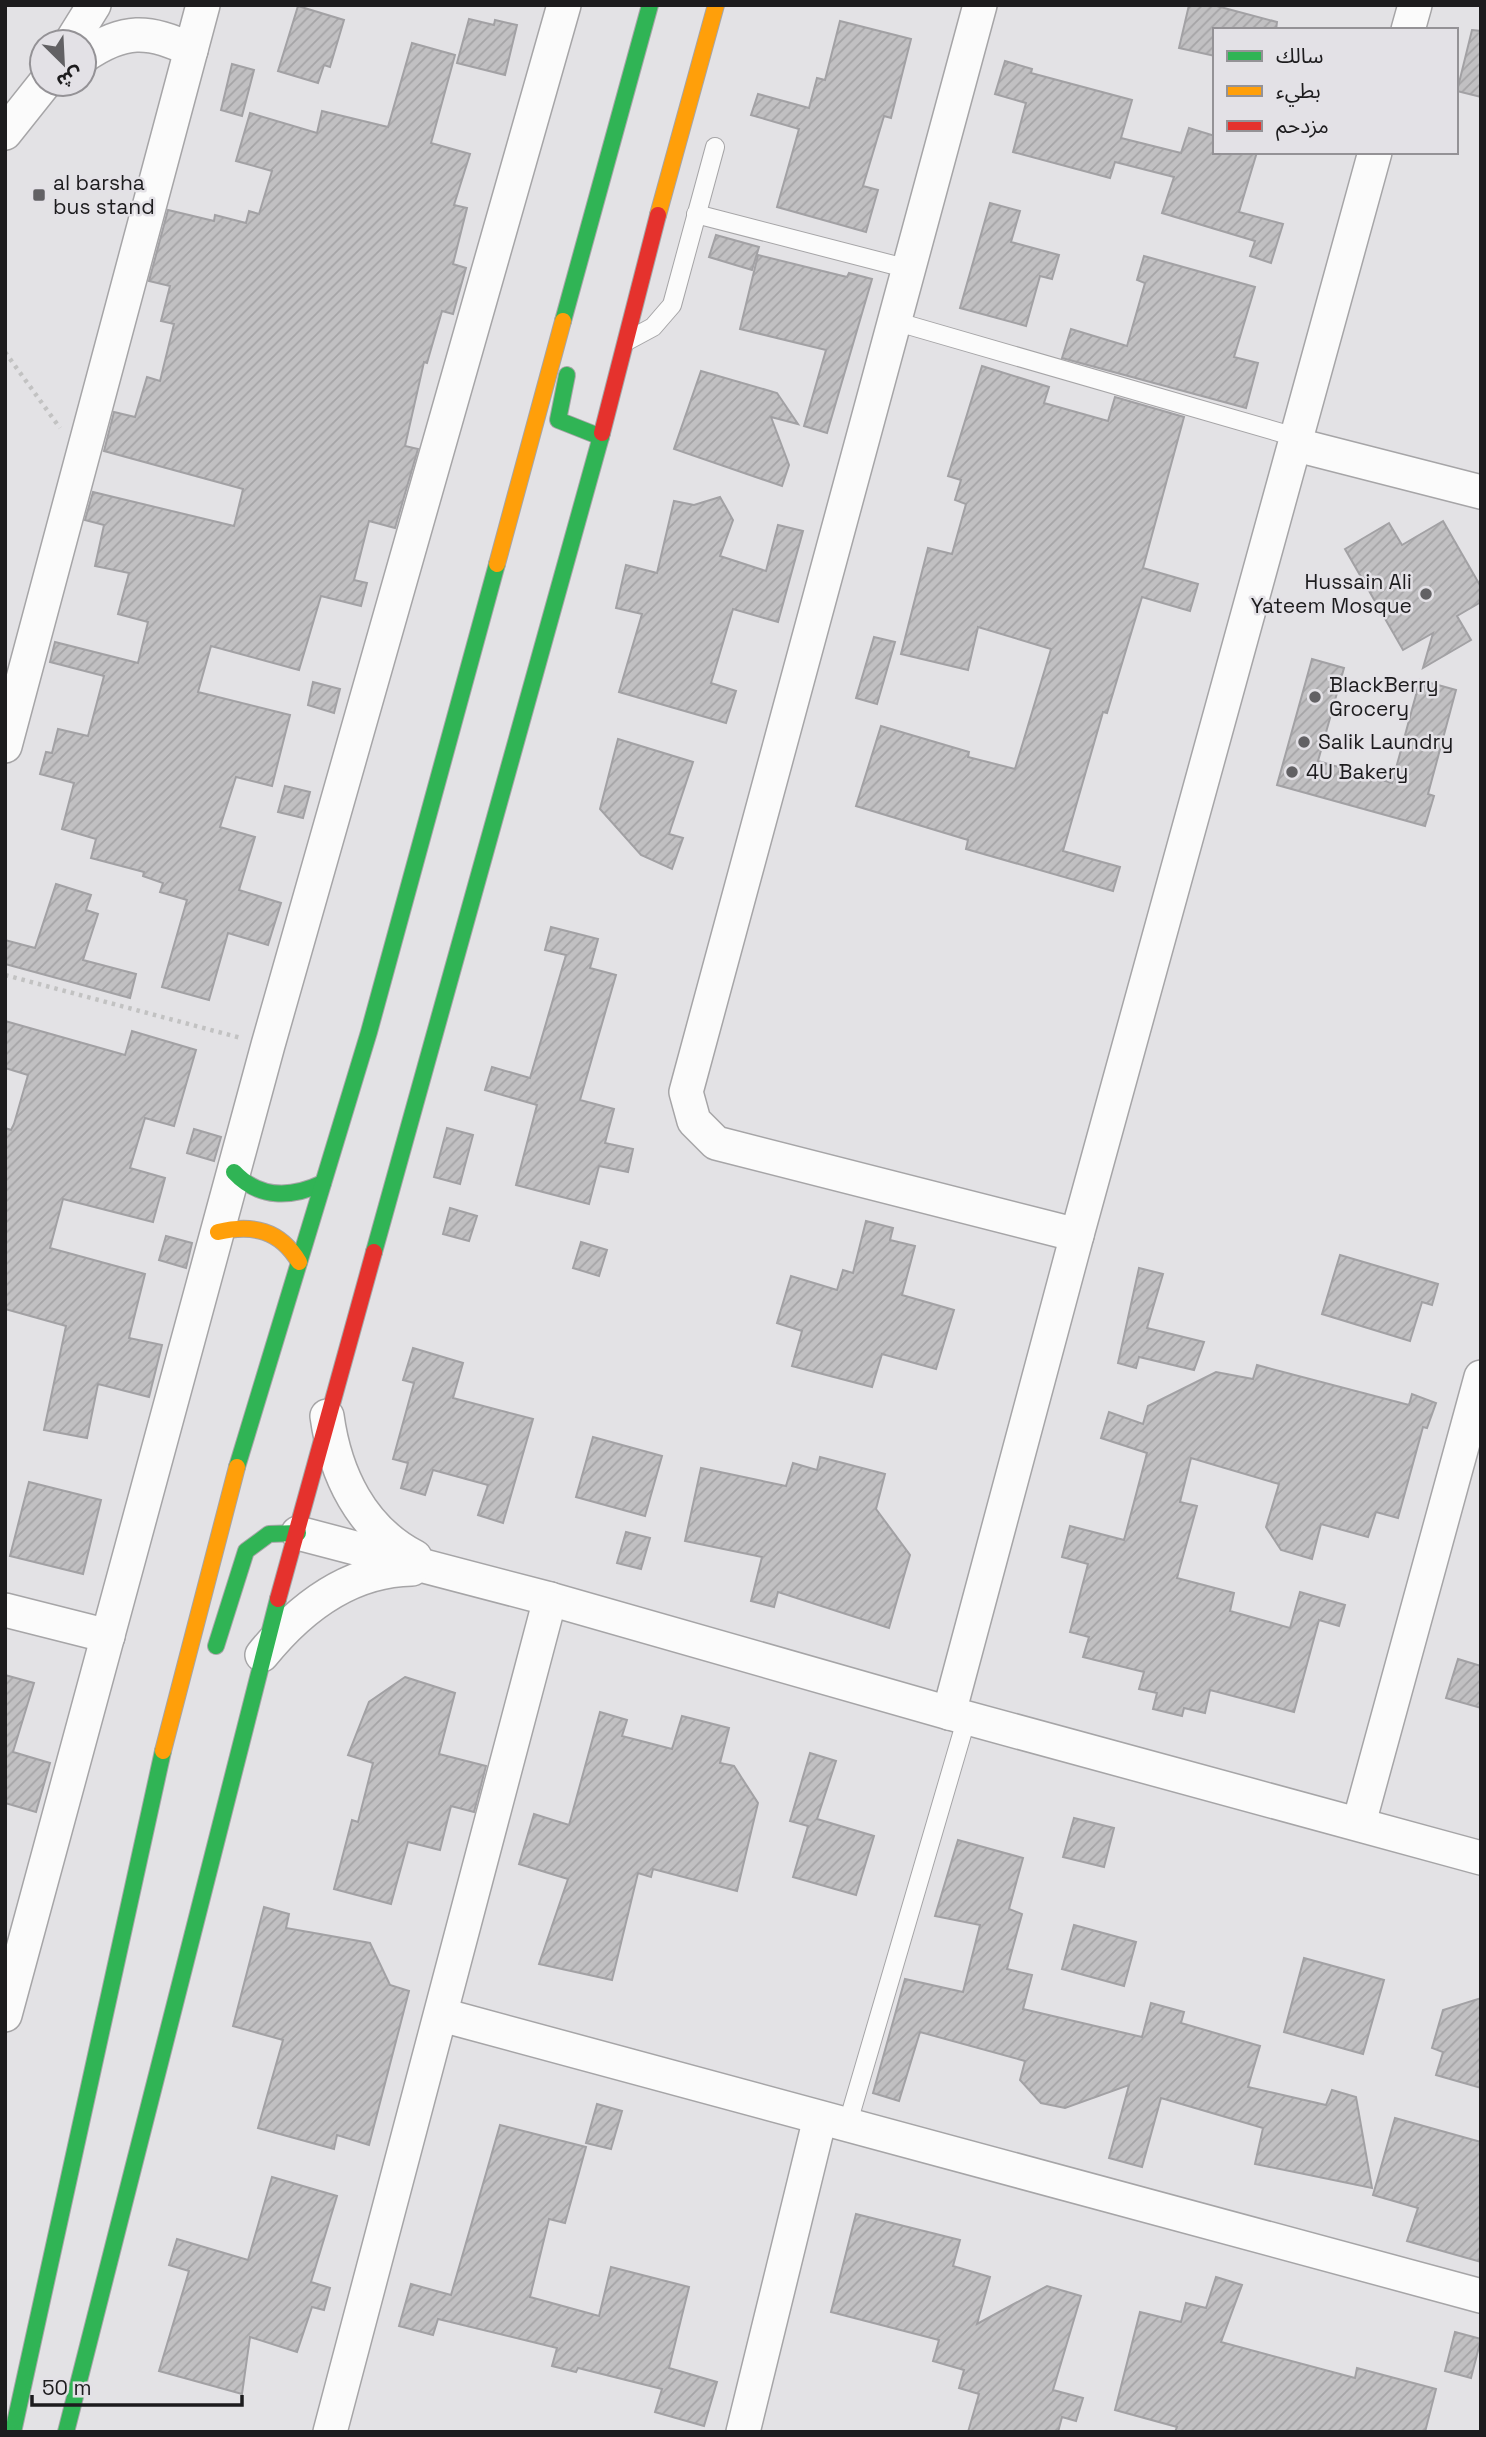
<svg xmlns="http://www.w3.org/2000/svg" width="1486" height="2437" font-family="'Space Grotesk','Noto Sans Arabic',sans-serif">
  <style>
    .building { fill: url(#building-hatch); stroke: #a2a1a4; stroke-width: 2 }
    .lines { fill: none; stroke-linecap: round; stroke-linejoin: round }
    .lane-casing { stroke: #a6a5a7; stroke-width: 20 }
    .street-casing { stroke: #a6a5a7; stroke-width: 36 }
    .fast-casing { stroke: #a6a5a7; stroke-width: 18 }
    .slow-casing { stroke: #a6a5a7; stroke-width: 18 }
    .jam-casing { stroke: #a6a5a7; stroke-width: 18 }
    .path { stroke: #c2c2c2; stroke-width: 4.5; stroke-dasharray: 3.5 5; stroke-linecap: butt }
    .lane { stroke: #fbfbfb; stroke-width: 18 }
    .street { stroke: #fbfbfb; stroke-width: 33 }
    .fast { stroke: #30b455; stroke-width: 16 }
    .slow { stroke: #ff9f0a; stroke-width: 16 }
    .jam { stroke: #e5322d; stroke-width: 16 }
    .poi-dot { fill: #626164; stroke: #e3e1e6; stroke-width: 2.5 }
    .labels { text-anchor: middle; stroke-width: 5; stroke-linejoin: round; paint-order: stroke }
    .poi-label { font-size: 21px; fill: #1d1c1e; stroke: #e3e1e6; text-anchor: start }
  </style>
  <defs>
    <pattern id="building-hatch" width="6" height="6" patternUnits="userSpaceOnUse" patternTransform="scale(1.75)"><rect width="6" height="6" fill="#c1c0c2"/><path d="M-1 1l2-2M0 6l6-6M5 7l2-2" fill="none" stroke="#a5a4a6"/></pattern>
  </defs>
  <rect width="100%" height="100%" fill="#e3e2e5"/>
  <!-- building -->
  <g class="building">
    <path d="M 1189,5 L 1213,5 L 1277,22 L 1276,30 L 1215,30 L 1215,56 L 1179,48 Z"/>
    <path d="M 298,6 L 344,20 L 330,67 L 324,65 L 318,83 L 278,71 Z"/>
    <path d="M 469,19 L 494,25 L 495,20 L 517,25 L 505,75 L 457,63 Z"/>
    <path d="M 840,21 L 911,39 L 891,118 L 884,116 L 863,186 L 878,190 L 866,232 L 777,207 L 799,129 L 751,115 L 758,94 L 809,108 L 817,78 L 825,80 Z"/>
    <path d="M 1472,30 L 1481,31 L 1481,97 L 1457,91 Z"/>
    <path d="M 412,43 L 455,55 L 431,143 L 470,154 L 454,205 L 467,208 L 453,264 L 466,268 L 453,314 L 442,311 L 427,363 L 424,362 L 405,446 L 418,449 L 395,528 L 369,521 L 354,580 L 367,583 L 361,606 L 321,596 L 299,670 L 211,646 L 198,692 L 290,715 L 272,786 L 236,777 L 220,827 L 255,837 L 239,890 L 281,903 L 268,945 L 228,933 L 209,1000 L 162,987 L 187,900 L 160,892 L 163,883 L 143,876 L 144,872 L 91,858 L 96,839 L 62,829 L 74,783 L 40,774 L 46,752 L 52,753 L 58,729 L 88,736 L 104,676 L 50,662 L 55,642 L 138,663 L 148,622 L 118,614 L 129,573 L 95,566 L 104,525 L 85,520 L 93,492 L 234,526 L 243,489 L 104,451 L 114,412 L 135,417 L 147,377 L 160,381 L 174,324 L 161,321 L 170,286 L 149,281 L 168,210 L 214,221 L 215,215 L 246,223 L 249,211 L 259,214 L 272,171 L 236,161 L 250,113 L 317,133 L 322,111 L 388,127 Z"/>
    <path d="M 1005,61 L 1032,69 L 1031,73 L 1132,100 L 1121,138 L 1181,153 L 1189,128 L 1215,136 L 1215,152 L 1257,152 L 1239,212 L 1283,224 L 1271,263 L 1250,256 L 1255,241 L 1162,213 L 1174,177 L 1115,162 L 1110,178 L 1013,152 L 1026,103 L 995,94 Z"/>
    <path d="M 232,64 L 254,70 L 242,116 L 221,110 Z"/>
    <path d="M 990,203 L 1020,211 L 1011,242 L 1059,255 L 1052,279 L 1040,276 L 1026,326 L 960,308 Z"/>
    <path d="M 716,235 L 759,247 L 752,270 L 709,257 Z"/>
    <path d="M 758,255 L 847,277 L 849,273 L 872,279 L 827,433 L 804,426 L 826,350 L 740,329 Z"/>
    <path d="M 1144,256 L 1255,287 L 1234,357 L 1258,363 L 1246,408 L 1062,358 L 1071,329 L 1127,346 L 1145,283 L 1137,280 Z"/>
    <path d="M 982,366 L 1049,387 L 1044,403 L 1108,421 L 1115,397 L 1184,417 L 1143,568 L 1198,584 L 1190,611 L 1142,597 L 1107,713 L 1103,712 L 1063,851 L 1120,867 L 1113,891 L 966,849 L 968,840 L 856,806 L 881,726 L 969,752 L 968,757 L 1015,769 L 1051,649 L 978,627 L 968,670 L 901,654 L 928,548 L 952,554 L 966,504 L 955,500 L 961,480 L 948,476 Z"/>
    <path d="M 701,371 L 777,393 L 798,424 L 771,417 L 789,465 L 782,486 L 674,449 Z"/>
    <path d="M 720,497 L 733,520 L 720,556 L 766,571 L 778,525 L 803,531 L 778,622 L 733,609 L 711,683 L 736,691 L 726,723 L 619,692 L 642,614 L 616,608 L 626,565 L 657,573 L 674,501 L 694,505 Z"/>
    <path d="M 1443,521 L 1481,587 L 1481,602 L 1457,616 L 1471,640 L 1423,668 L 1433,633 L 1403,650 L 1345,549 L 1389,523 L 1402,545 Z"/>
    <path d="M 874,637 L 895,642 L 877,704 L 856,698 Z"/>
    <path d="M 1312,659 L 1344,668 L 1318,761 L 1392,783 L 1420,680 L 1456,690 L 1428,794 L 1434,796 L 1425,826 L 1277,785 Z"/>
    <path d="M 313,682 L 340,689 L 334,713 L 308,705 Z"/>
    <path d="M 618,739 L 693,762 L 669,834 L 683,838 L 672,869 L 641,855 L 600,809 Z"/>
    <path d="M 285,786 L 310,792 L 303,818 L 278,812 Z"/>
    <path d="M 56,884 L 91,895 L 86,910 L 98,914 L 83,960 L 136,974 L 130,998 L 5,964 L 5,940 L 35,948 Z"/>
    <path d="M 551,927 L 598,939 L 590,968 L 616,975 L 580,1100 L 614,1109 L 605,1143 L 633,1149 L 628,1172 L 599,1166 L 589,1204 L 516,1185 L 537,1105 L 485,1090 L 492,1067 L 530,1078 L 566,955 L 545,950 Z"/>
    <path d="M 5,1021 L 125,1055 L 132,1031 L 196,1050 L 174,1126 L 145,1118 L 130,1168 L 165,1178 L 153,1222 L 63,1199 L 50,1248 L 145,1274 L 129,1338 L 162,1345 L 149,1397 L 98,1384 L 87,1438 L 44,1430 L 66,1326 L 5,1309 L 5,1128 L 11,1130 L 14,1124 L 28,1075 L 5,1068 Z"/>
    <path d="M 447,1128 L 473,1135 L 460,1184 L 434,1177 Z"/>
    <path d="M 194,1129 L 221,1137 L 214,1161 L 187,1153 Z"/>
    <path d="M 450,1208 L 477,1216 L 469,1241 L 443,1234 Z"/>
    <path d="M 866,1221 L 893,1228 L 890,1240 L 915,1246 L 902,1295 L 954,1310 L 936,1369 L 882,1354 L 872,1387 L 792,1366 L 802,1331 L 777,1323 L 791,1276 L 837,1290 L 843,1270 L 853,1273 Z"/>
    <path d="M 166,1236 L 192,1243 L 186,1268 L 159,1260 Z"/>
    <path d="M 581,1242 L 607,1250 L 599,1276 L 573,1268 Z"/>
    <path d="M 1340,1255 L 1438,1284 L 1432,1305 L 1422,1302 L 1410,1341 L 1322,1314 Z"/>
    <path d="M 1139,1268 L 1163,1274 L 1147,1328 L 1204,1342 L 1194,1370 L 1139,1357 L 1136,1368 L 1118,1363 Z"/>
    <path d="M 413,1348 L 463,1363 L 453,1398 L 533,1419 L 503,1523 L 478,1515 L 488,1485 L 433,1470 L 425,1495 L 401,1488 L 408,1463 L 393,1459 L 414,1383 L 403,1380 Z"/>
    <path d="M 1257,1365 L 1409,1405 L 1412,1394 L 1436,1403 L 1427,1428 L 1423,1427 L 1398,1518 L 1376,1512 L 1368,1537 L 1321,1524 L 1312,1559 L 1281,1550 L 1266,1527 L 1279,1484 L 1191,1458 L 1180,1502 L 1197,1506 L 1177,1578 L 1234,1593 L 1230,1611 L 1290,1628 L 1300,1592 L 1345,1605 L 1339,1626 L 1319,1620 L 1294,1712 L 1210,1690 L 1205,1713 L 1184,1708 L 1182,1716 L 1153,1709 L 1157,1693 L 1139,1689 L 1144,1672 L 1083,1657 L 1089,1637 L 1070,1632 L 1088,1564 L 1062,1557 L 1070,1526 L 1124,1540 L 1147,1453 L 1101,1438 L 1109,1412 L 1143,1424 L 1148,1406 L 1216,1372 L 1253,1379 Z"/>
    <path d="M 593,1437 L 662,1456 L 645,1516 L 576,1497 Z"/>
    <path d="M 820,1457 L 885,1474 L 876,1509 L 910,1555 L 889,1628 L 778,1592 L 774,1607 L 751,1601 L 762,1557 L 685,1541 L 701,1468 L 786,1486 L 793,1463 L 817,1470 Z"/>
    <path d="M 29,1482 L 101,1500 L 83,1574 L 10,1556 Z"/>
    <path d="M 626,1532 L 650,1538 L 641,1569 L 617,1563 Z"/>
    <path d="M 1458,1659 L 1481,1666 L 1481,1708 L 1446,1698 Z"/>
    <path d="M 5,1675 L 34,1683 L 13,1752 L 50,1763 L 36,1812 L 5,1803 Z"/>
    <path d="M 405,1677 L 455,1693 L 439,1754 L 486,1766 L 474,1812 L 451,1806 L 440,1850 L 408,1842 L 391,1904 L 334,1889 L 352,1820 L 358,1822 L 373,1763 L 348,1755 L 369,1702 Z"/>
    <path d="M 600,1712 L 627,1720 L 622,1736 L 672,1749 L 682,1716 L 729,1728 L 720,1763 L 734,1766 L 758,1803 L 737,1891 L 653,1869 L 651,1877 L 638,1873 L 612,1980 L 539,1964 L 568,1879 L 519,1864 L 534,1814 L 569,1825 Z"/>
    <path d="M 810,1753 L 836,1761 L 817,1819 L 874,1836 L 856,1895 L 793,1877 L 808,1826 L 790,1821 Z"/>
    <path d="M 1074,1818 L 1114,1828 L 1104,1867 L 1063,1857 Z"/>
    <path d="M 958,1840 L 1023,1858 L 1009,1909 L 1022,1914 L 1007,1969 L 1032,1975 L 1023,2009 L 1142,2037 L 1151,2003 L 1184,2012 L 1181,2023 L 1260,2046 L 1248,2087 L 1326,2105 L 1332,2090 L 1356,2097 L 1372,2188 L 1255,2164 L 1263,2128 L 1161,2098 L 1142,2167 L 1109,2158 L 1129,2085 L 1065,2108 L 1041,2103 L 1020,2080 L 1025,2061 L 920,2032 L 899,2101 L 873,2093 L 905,1979 L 963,1992 L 980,1925 L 935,1916 Z"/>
    <path d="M 264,1907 L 289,1914 L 286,1928 L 370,1943 L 390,1985 L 409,1991 L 369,2145 L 337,2135 L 334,2149 L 258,2128 L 283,2040 L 233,2026 Z"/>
    <path d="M 1074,1925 L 1136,1942 L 1124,1986 L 1062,1969 Z"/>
    <path d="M 1304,1958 L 1384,1980 L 1363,2054 L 1284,2032 Z"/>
    <path d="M 1481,1998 L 1481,2088 L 1436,2075 L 1443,2052 L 1432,2048 L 1443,2010 Z"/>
    <path d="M 597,2104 L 622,2111 L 611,2149 L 586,2143 Z"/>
    <path d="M 1395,2118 L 1481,2142 L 1481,2262 L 1407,2241 L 1418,2208 L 1373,2195 Z"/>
    <path d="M 500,2125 L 586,2147 L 565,2223 L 549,2219 L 530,2297 L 599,2316 L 611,2267 L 689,2287 L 669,2368 L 717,2382 L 704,2426 L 655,2412 L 662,2389 L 578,2368 L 576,2372 L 552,2366 L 557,2348 L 438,2319 L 433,2335 L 399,2326 L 411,2284 L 451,2295 Z"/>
    <path d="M 272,2177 L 337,2196 L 311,2282 L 330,2288 L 324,2310 L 312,2307 L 297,2352 L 250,2337 L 242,2394 L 159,2371 L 189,2271 L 169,2265 L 177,2239 L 248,2260 Z"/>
    <path d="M 856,2214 L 960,2240 L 953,2266 L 990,2277 L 977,2324 L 1047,2286 L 1081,2296 L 1053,2390 L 1083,2398 L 1076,2421 L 1062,2417 L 1058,2432 L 968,2432 L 979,2394 L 959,2388 L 964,2370 L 933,2361 L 939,2340 L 831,2312 Z"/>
    <path d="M 1216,2277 L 1242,2285 L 1221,2342 L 1355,2378 L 1357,2368 L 1436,2389 L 1425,2432 L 1175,2432 L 1177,2427 L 1115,2410 L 1140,2312 L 1181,2322 L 1186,2303 L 1206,2308 Z"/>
    <path d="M 1455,2332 L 1481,2339 L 1471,2378 L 1445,2371 Z"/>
  </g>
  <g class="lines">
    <defs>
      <g id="lane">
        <path d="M 696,214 L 909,269"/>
        <path d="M 894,321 L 1299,438"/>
        <path d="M 627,341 L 653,327 L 672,305 L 715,147"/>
        <path d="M 847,2126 L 967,1717"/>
      </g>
      <g id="street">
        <path d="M 980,5 L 686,1092 L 694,1121 L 716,1143 L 1077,1235"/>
        <path d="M 1408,30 L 1415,5"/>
        <path d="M 71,42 L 94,5"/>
        <path d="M 84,56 C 123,29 149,29 191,50"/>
        <path d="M 5,133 L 44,84"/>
        <path d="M 1297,445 L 1481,492"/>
        <path d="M 5,746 L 203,5"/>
        <path d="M 327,1416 C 335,1474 361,1529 415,1557"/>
        <path d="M 298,1533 L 550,1599 L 949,1713 L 1481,1858"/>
        <path d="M 5,1610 L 108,1636"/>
        <path d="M 262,1655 C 300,1608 349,1570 412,1569"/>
        <path d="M 949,1713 L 1077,1235 L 1375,152"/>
        <path d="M 1359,1823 L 1481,1377"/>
        <path d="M 5,2015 L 268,1045 L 564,5"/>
        <path d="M 442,2015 L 1481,2296"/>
        <path d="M 330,2432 L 550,1599"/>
        <path d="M 743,2432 L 820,2118"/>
      </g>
      <g id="fast">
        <path d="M 563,321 L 650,5"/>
        <path d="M 567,375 L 558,420 L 601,437"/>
        <path d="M 234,1172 C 259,1199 291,1198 323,1183"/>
        <path d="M 374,1252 L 602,433"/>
        <path d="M 237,1467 L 369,1032 L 497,564"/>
        <path d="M 216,1646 L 246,1551 L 269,1534 L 298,1533"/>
        <path d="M 13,2432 L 163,1751"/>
        <path d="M 66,2432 L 278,1599"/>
      </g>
      <g id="slow">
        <path d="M 658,215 L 716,5"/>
        <path d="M 497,564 L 563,321"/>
        <path d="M 218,1232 C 253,1224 280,1230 299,1262"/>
        <path d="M 163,1751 L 237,1467"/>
      </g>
      <g id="jam">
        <path d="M 602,433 L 658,215"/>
        <path d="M 278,1599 L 374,1252"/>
      </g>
    </defs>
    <!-- lane casing -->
    <use href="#lane" class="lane-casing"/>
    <!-- street casing -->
    <use href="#street" class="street-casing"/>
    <!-- fast casing -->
    <use href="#fast" class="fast-casing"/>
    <!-- slow casing -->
    <use href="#slow" class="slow-casing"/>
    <!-- jam casing -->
    <use href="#jam" class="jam-casing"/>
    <!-- path -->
    <g class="path">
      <path d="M 5,352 L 60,428"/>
      <path d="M 5,975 L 241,1038"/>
    </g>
    <!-- lane -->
    <use href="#lane" class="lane"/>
    <!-- street -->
    <use href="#street" class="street"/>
    <!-- fast -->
    <use href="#fast" class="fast"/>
    <!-- slow -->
    <use href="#slow" class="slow"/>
    <!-- jam -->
    <use href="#jam" class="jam"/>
  </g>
  <!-- markers -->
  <g class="poi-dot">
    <rect x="32" y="188" width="14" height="14" rx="3.5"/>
    <circle cx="1426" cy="594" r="7"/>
    <circle cx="1315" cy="697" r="7"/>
    <circle cx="1304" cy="742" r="7"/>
    <circle cx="1292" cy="772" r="7"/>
  </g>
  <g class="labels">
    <!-- poi labels -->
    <g class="poi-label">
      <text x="53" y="190">al barsha<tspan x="53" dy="24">bus stand</tspan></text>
      <text x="1412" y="589" text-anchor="end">Hussain Ali<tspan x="1412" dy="24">Yateem Mosque</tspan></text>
      <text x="1329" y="692">BlackBerry<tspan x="1329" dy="24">Grocery</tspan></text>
      <text x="1318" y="749">Salik Laundry</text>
      <text x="1306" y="779">4U Bakery</text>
    </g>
  </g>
  <!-- border -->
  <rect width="1486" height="2437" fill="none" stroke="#1d1c1e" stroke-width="14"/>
  <!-- legend -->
  <rect x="1213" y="28" width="245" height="126" fill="#e3e1e6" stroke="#949296" stroke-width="2"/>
  <rect x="1227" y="51" width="35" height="10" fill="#30b455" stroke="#949296" stroke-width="2"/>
  <text x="1276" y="63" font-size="21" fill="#1d1c1e">سالك</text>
  <rect x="1227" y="86" width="35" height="10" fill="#ff9f0a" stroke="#949296" stroke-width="2"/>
  <text x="1276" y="98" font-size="21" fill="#1d1c1e">بطيء</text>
  <rect x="1227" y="121" width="35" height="10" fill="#e5322d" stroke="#949296" stroke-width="2"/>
  <text x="1276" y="133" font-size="21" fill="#1d1c1e">مزدحم</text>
  <!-- north arrow -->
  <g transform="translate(63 63) rotate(156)"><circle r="33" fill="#e3e1e6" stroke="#949296" stroke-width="2"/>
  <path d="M0-5L12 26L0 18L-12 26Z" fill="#626164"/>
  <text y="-10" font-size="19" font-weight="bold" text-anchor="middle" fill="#1d1c1e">ش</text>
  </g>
  <!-- scale -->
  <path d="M32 2395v10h210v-10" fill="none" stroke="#1d1c1e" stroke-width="3.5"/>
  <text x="42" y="2395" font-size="21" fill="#1d1c1e" stroke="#e3e1e6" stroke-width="5" paint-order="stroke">50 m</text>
</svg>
